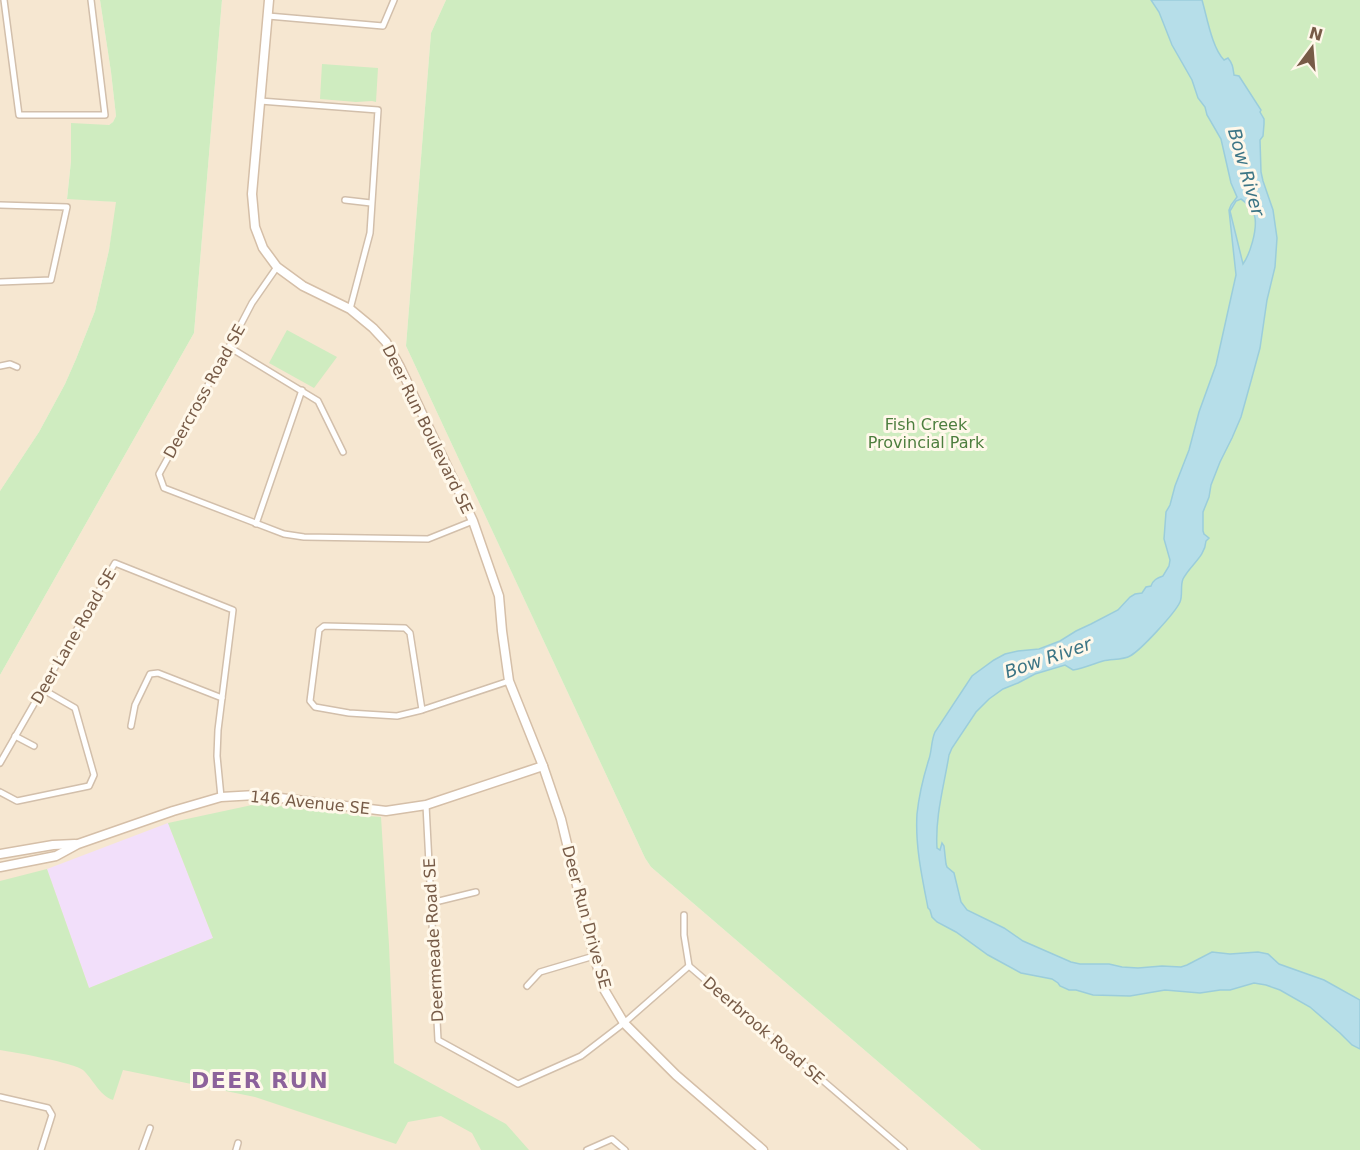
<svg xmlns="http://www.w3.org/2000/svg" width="1360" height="1150" font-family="'DejaVu Sans',sans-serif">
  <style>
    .residential { fill: #f6e7d1 }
    .education { fill: #f2dffa }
    .green { fill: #cfecc0 }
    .water { fill: #b6dee9; stroke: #9bcddb; stroke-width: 1.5; fill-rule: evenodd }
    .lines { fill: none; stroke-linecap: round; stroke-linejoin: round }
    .street-casing { stroke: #d2bfab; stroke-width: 8 }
    .secondary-casing { stroke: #d5bfa8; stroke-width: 11 }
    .street { stroke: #fff; stroke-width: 5 }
    .secondary { stroke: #fff; stroke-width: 8 }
    .labels { text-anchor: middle; stroke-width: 6; stroke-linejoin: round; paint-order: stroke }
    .street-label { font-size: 16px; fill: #775b47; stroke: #fff8ea }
    .park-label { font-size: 16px; fill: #4d7e3e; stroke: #fff8ea }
    .water-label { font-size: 18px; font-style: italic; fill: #3c7585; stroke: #fff8ea }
    .district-label { font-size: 22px; font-weight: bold; letter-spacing: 1.5px; fill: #8c629b; stroke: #fff8ea }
  </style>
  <rect width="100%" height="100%" fill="#fef5e3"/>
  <!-- residential -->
  <g class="residential">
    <path d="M 0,0 L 100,0 L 111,72 L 116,116 L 113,122 L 109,125 L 101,125 L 71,161 L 67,198 L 117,202 L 109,250 L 95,311 L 76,359 L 65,384 L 39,432 L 0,491 Z"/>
    <path d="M 222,0 L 446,0 L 431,33 L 406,346 L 645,858 L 651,867 L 981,1150 L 0,1150 L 0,675 L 194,333 Z"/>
  </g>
  <!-- education -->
  <path class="education" d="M 168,823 L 213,938 L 89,988 L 47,869 Z"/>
  <!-- green -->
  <g class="green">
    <path d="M 100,0 L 222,0 L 194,333 L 0,675 L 0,491 L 39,432 L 65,384 L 76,359 L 95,311 L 109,250 L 116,202 L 67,199 L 71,161 L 71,123 L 109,125 L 113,122 L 116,116 L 111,72 Z"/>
    <path d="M 446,0 L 1360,0 L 1360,1150 L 981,1150 L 651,867 L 645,858 L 406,346 L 431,33 Z"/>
    <path d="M 322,64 L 378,68 L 376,102 L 372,101 L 356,102 L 320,99 Z"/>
    <path d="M 287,330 L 337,357 L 314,388 L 269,363 Z"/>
    <path d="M 252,805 C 295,805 338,814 381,817 L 389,945 L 394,1063 L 506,1124 L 529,1150 L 481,1150 L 472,1133 L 441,1116 L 408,1122 L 396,1144 L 255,1097 L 123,1070 L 113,1100 C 99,1095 93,1079 83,1070 C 75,1063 13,1052 0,1050 L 0,881 L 47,869 L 89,988 L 213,938 L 168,823 Z"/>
  </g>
  <!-- water -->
  <path class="water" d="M 1151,0 L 1202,0 C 1207,17 1212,48 1224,60 L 1228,58 C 1233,64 1233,68 1234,75 L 1239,76 L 1261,110 L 1260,112 L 1264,119 L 1264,124 L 1263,136 L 1260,140 L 1261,172 L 1263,181 L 1273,210 L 1277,238 L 1275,267 L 1267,300 L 1260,348 L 1251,381 L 1241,417 L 1232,438 L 1220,462 L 1211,485 L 1209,497 L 1203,512 L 1203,531 L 1204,534 L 1209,538 L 1206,541 C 1205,557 1190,565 1183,579 C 1180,586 1183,595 1180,602 C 1175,613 1141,650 1130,656 C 1123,660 1112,659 1103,661 C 1093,664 1084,668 1073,670 L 1065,665 L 1035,674 L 1018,683 L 1003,689 L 989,699 L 976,712 L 952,748 L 949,755 C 944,786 935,816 937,848 L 940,850 L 942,843 L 944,846 L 946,864 L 947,867 L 954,873 L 961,902 L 967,910 L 1004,928 L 1023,941 L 1071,962 L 1080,964 L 1109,964 L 1122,967 L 1138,968 L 1162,966 L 1181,967 L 1187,965 L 1212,952 L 1230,954 L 1258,952 L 1268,954 L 1279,964 L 1324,980 L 1360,1000 L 1360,1049 L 1352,1045 L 1340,1033 L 1310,1007 L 1280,990 L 1266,985 L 1254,983 L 1230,990 L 1220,990 L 1200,993 L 1165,990 L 1130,996 L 1093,995 L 1076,990 L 1069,990 L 1060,986 L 1058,983 L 1052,979 L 1021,973 L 988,955 L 956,932 L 937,922 L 932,917 L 930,910 L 928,908 C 922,877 915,845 917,814 C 919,795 923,778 929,759 C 932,750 931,741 935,732 L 972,676 L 994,660 L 1005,654 L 1018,651 L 1039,649 L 1060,641 L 1076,631 L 1091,624 L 1118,610 L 1130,597 L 1135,594 L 1142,593 L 1146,587 L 1151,586 C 1153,580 1157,578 1163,576 L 1169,566 L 1170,560 L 1164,539 L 1166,512 L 1170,505 L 1175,486 L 1189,450 L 1199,412 L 1216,365 L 1236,275 L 1229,210 L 1231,205 L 1237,197 L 1231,183 L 1221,139 L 1207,115 L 1205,107 L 1198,98 L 1192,80 L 1172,45 L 1159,12 ZM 1241,199 C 1246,202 1254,211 1255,218 C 1257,231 1250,254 1243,264 L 1230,211 L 1236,201 Z"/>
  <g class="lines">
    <defs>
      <g id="street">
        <path d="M 4,0 L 19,115 L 105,115 L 91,0"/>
        <path d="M 268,16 L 383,26 L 394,0"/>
        <path d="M 260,101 L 378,110 L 370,233 L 350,309"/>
        <path d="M 345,200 L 371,203"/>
        <path d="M 0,205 L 67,207 L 51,280 L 0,282"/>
        <path d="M 277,267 L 252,303 L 229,347 L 159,474 L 164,488 L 284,534 L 304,537 L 428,539 L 473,521"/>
        <path d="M 229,347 L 318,401 L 343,452"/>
        <path d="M 0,366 L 10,364 L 17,367"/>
        <path d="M 256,524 L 302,390"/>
        <path d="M 422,710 L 410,633 L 405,628 L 324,626 L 319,630 L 310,701 L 315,707 L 349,713 L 397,716 L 422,710 L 509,681"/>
        <path d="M 131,726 L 135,705 L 150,674 L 158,673 L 222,698"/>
        <path d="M 15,736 L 34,746"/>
        <path d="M 0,763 L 115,563 L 233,610 L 218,730 L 217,756 L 221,797"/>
        <path d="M 0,792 L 17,801 L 89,786 L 94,775 L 75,708 L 42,689"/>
        <path d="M 426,805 L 438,1040 L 518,1084 L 581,1056 L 624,1023 L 689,966 L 904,1150"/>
        <path d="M 431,903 L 476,892"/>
        <path d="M 684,915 L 684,935 L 689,966"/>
        <path d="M 527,986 L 540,972 L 594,956"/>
        <path d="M 0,1097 L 48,1108 L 52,1115 L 41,1150"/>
        <path d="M 142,1150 L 150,1128"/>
        <path d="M 236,1150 L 238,1143"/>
        <path d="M 587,1150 L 612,1139 L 625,1150"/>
      </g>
      <g id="secondary">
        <path d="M 269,0 L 252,194 L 255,227 L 263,248 L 277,267 L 303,286 L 350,309 L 373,328 L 386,342 L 400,367 L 473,521 L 499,596 L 502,631 L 509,681 L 543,766 L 561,819 L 594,956 L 605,991 L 624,1023 L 676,1075 L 763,1150"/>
        <path d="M 0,854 L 53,845 L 75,844"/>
        <path d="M 0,867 L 56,856 L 78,844 L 173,811 L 221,797 L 256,795 L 386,811 L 426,805 L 543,766"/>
      </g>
    </defs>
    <!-- street casing -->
    <use href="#street" class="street-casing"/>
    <!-- secondary casing -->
    <use href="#secondary" class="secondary-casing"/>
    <!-- street -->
    <use href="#street" class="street"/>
    <!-- secondary -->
    <use href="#secondary" class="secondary"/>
  </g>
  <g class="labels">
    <!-- street labels -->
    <g class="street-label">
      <text transform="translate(204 391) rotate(-61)" y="6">Deercross Road SE</text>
      <text transform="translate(428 429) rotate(64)" y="6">Deer Run Boulevard SE</text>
      <text transform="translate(73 636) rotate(-60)" y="6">Deer Lane Road SE</text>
      <text transform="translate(310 802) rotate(6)" y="6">146 Avenue SE</text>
      <text transform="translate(587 917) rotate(75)" y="6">Deer Run Drive SE</text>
      <text transform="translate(433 940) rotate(-93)" y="6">Deermeade Road SE</text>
      <text transform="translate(764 1030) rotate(41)" y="6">Deerbrook Road SE</text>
    </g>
    <!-- park labels -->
    <g class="park-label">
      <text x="926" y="430">Fish Creek<tspan x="926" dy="18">Provincial Park</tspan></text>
    </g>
    <!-- water labels -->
    <g class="water-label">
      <text transform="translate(1246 172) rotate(74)" y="6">Bow River</text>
      <text transform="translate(1048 658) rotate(-19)" y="6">Bow River</text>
    </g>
    <!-- district labels -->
    <g class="district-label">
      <text x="260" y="1088">DEER RUN</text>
    </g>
  </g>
  <!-- north arrow -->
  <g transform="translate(1312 48) rotate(16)" stroke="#fff8ea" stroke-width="4.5" paint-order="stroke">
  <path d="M0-4.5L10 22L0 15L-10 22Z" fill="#775b47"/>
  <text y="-9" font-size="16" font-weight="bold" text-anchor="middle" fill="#775b47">N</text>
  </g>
</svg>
